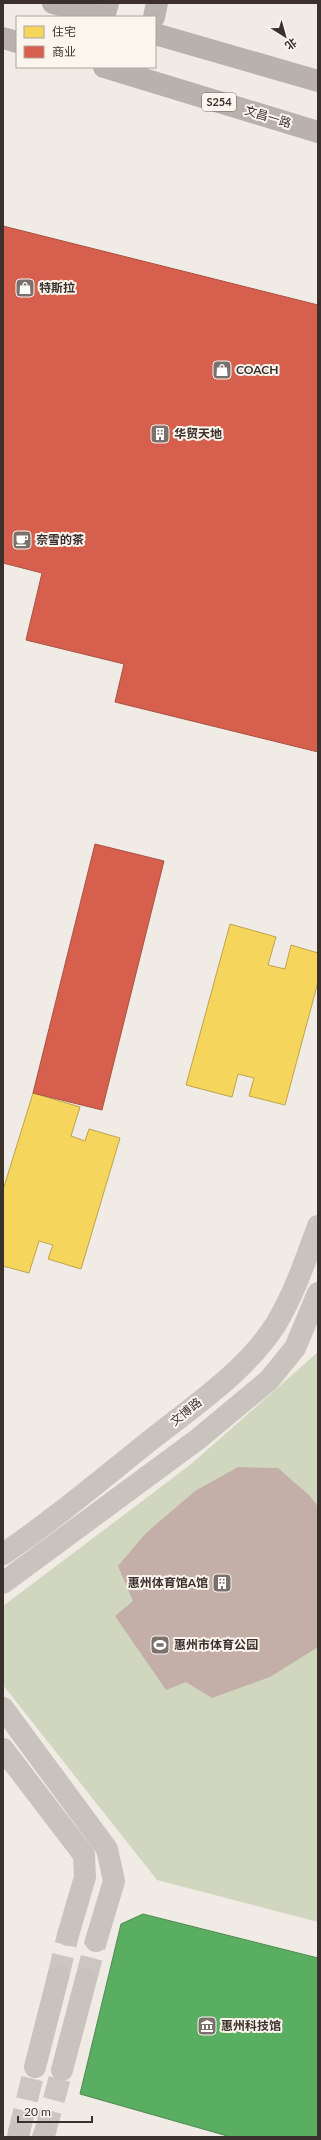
<svg xmlns="http://www.w3.org/2000/svg" width="321" height="2140" font-family="Lato,'Noto Sans SC',sans-serif">
  <style>
    .green { fill: #d1d6bf }
    .homes { fill: #f6d55c; stroke: #bea44d }
    .shops { fill: #d6604d; stroke: #a85243 }
    .public { fill: #5aae61; stroke: #518851 }
    .building { fill: #c3afa7 }
    .lines { fill: none; stroke-linecap: round; stroke-linejoin: round }
    .street-tunnel { stroke: #ccc6c0; stroke-width: 22; stroke-dasharray: 22 11; stroke-linecap: butt }
    .street { stroke: #c9c3be; stroke-width: 22 }
    .secondary { stroke: #bab3ae; stroke-width: 22 }
    .primary { stroke: #b8b1ad; stroke-width: 22 }
    .labels { text-anchor: middle; stroke-width: 4; stroke-linejoin: round; paint-order: stroke }
    .shield { fill: #fbf5ee; stroke: #756b66; stroke-width: 1 }
    .shield-label { font-size: 11px; font-weight: bold; fill: #3b302b }
    .street-label { font-size: 12px; fill: #3b302b; stroke: #fbf5ee }
    .poi-label { font-size: 12px; font-weight: bold; fill: #3b302b; stroke: #fbf5ee; text-anchor: start }
  </style>
  <rect width="100%" height="100%" fill="#f0ebe5"/>
  <!-- green -->
  <path class="green" d="M 318,1352 L 318,1922 L 157,1880 L 3,1685 L 3,1606 L 190,1465 Z"/>
  <!-- homes -->
  <g class="homes">
    <path d="M 230,924 L 276,937 L 268,965 L 285,969 L 291,945 L 318,953 L 318,982 L 285,1105 L 249,1096 L 254,1078 L 238,1074 L 232,1097 L 186,1085 Z"/>
    <path d="M 33,1093 L 80,1107 L 71,1136 L 85,1141 L 89,1129 L 120,1138 L 81,1269 L 48,1259 L 53,1245 L 39,1241 L 29,1273 L 3,1266 L 3,1190 Z"/>
  </g>
  <!-- shops -->
  <g class="shops">
    <path d="M 3,226 L 318,305 L 318,752 L 115,702 L 124,664 L 26,640 L 42,573 L 3,563 Z"/>
    <path d="M 95,844 L 164,861 L 102,1110 L 33,1093 Z"/>
  </g>
  <!-- public -->
  <path class="public" d="M 143,1914 L 318,1958 L 318,2137 L 231,2137 L 80,2094 L 121,1924 Z"/>
  <!-- building -->
  <path class="building" d="M 238,1467 L 278,1468 L 310,1496 L 318,1507 L 318,1647 L 270,1677 L 212,1698 L 186,1682 L 166,1690 L 115,1616 L 133,1601 L 118,1566 L 146,1533 L 195,1491 Z"/>
  <g class="lines">
    <!-- street-tunnel -->
    <g class="street-tunnel">
      <path d="M 58,1977 L 68,1935"/>
      <path d="M 86,1979 L 96,1941"/>
      <path d="M 19,2132 L 35,2067"/>
      <path d="M 45,2132 L 62,2070"/>
    </g>
    <!-- street -->
    <g class="street">
      <path d="M 3,1554 C 55,1519 103,1478 152,1439 C 195,1405 246,1371 276,1324 C 294,1294 306,1259 318,1226"/>
      <path d="M 3,1583 L 198,1439 L 269,1380 L 295,1348 L 318,1293"/>
      <path d="M 3,1708 L 107,1849 L 114,1881 L 96,1941"/>
      <path d="M 3,1749 L 84,1855 L 85,1877 L 68,1935"/>
      <path d="M 35,2067 L 58,1977"/>
      <path d="M 62,2070 L 86,1979"/>
      <path d="M 18,2137 L 19,2132"/>
      <path d="M 43,2137 L 45,2132"/>
    </g>
    <!-- secondary -->
    <g class="secondary">
      <path d="M 104,17 L 108,3"/>
      <path d="M 154,17 L 157,3"/>
    </g>
    <!-- primary -->
    <g class="primary">
      <path d="M 53,3 L 101,17"/>
      <path d="M 155,34 L 318,81"/>
      <path d="M 3,38 L 17,42"/>
      <path d="M 104,67 L 318,132"/>
    </g>
  </g>
  <!-- icons -->
  <defs>
    <symbol id="shop-square" viewBox="-11 -11 22 22"><rect x="-9" y="-9" width="18" height="18" rx="4" fill="#7a716c" stroke="#fbf5ee"/><path d="M-5-2.5h2.3a2.7 3.5 0 0 1 5.4 0H5L5.5 6h-11ZM-1.5-2.5h3a1.5 2.3 0 0 0-3 0Z" fill="#fff"/></symbol>
    <symbol id="building-square" viewBox="-11 -11 22 22"><rect x="-9" y="-9" width="18" height="18" rx="4" fill="#7a716c" stroke="#fbf5ee"/><path d="M-4-6H4V6H1V3H-1V6H-4ZM-2.5-4.3h1.7v1.8h-1.7ZM.8-4.3h1.7v1.8H.8ZM-2.5-1h1.7V.8h-1.7ZM.8-1h1.7V.8H.8Z" fill="#fff"/></symbol>
    <symbol id="cafe-square" viewBox="-11 -11 22 22"><rect x="-9" y="-9" width="18" height="18" rx="4" fill="#7a716c" stroke="#fbf5ee"/><path d="M-5.5-4.5H6V0H3Q3 3.5 0 3.5H-2.5Q-5.5 3.5-5.5 0ZM3-3.2v2h1.7v-2ZM-6 4.5H4V6H-6Z" fill="#fff"/></symbol>
    <symbol id="stadium-square" viewBox="-11 -11 22 22"><rect x="-9" y="-9" width="18" height="18" rx="4" fill="#7a716c" stroke="#fbf5ee"/><path d="M0-5a6.5 5 0 1 0 0 10a6.5 5 0 1 0 0-10ZM-3.5-1.8h7v3.6h-7Z" fill="#fff"/></symbol>
    <symbol id="museum-square" viewBox="-11 -11 22 22"><rect x="-9" y="-9" width="18" height="18" rx="4" fill="#7a716c" stroke="#fbf5ee"/><path d="M0-6L6-3V-2H-6V-3ZM-5-1h2V3h-2ZM-1-1h2V3h-2ZM3-1h2V3H3ZM-6 4H6V6H-6Z" fill="#fff"/></symbol>
  </defs>
  <g fill-rule="evenodd">
    <use href="#shop-square" x="14" y="277" width="22" height="22"/>
    <use href="#shop-square" x="211" y="359" width="22" height="22"/>
    <use href="#building-square" x="149" y="423" width="22" height="22"/>
    <use href="#cafe-square" x="11" y="529" width="22" height="22"/>
    <use href="#building-square" x="211" y="1572" width="22" height="22"/>
    <use href="#stadium-square" x="149" y="1634" width="22" height="22"/>
    <use href="#museum-square" x="196" y="2015" width="22" height="22"/>
  </g>
  <g class="labels">
    <!-- shield labels -->
    <rect class="shield" x="202" y="93" width="34" height="18" rx="3"/>
    <g class="shield-label">
      <text x="219" y="106">S254</text>
    </g>
    <!-- street labels -->
    <g class="street-label">
      <text transform="translate(268 117) rotate(17)" y="4">文昌一路</text>
      <text transform="translate(186 1412) rotate(-39)" y="4">文博路</text>
    </g>
    <!-- poi labels -->
    <g class="poi-label">
      <text x="39" y="292">特斯拉</text>
      <text x="236" y="374">COACH</text>
      <text x="174" y="438">华贸天地</text>
      <text x="36" y="544">奈雪的茶</text>
      <text x="208" y="1587" text-anchor="end">惠州体育馆A馆</text>
      <text x="174" y="1649">惠州市体育公园</text>
      <text x="221" y="2030">惠州科技馆</text>
    </g>
  </g>
  <!-- border -->
  <rect width="321" height="2140" fill="none" stroke="#3b302b" stroke-width="8"/>
  <!-- legend -->
  <rect x="16" y="16" width="140" height="52" fill="#fbf5ee" stroke="#aea6a0"/>
  <rect x="24" y="26" width="20" height="12" fill="#f6d55c" stroke="#aea6a0"/>
  <text x="52" y="36" font-size="12" fill="#3b302b">住宅</text>
  <rect x="24" y="46" width="20" height="12" fill="#d6604d" stroke="#aea6a0"/>
  <text x="52" y="56" font-size="12" fill="#3b302b">商业</text>
  <!-- north arrow -->
  <g transform="translate(285 36) rotate(143)" stroke="#fbf5ee" stroke-width="3" paint-order="stroke">
  <path d="M0-3L7 15L0 10L-7 15Z" fill="#3b302b"/>
  <text y="-6" font-size="11" font-weight="bold" text-anchor="middle" fill="#3b302b">北</text>
  </g>
  <!-- scale -->
  <path d="M18 2116v6h74v-6" fill="none" stroke="#3b302b" stroke-width="2"/>
  <text x="24" y="2116" font-size="12" fill="#3b302b" stroke="#fbf5ee" stroke-width="3" paint-order="stroke">20 m</text>
</svg>
